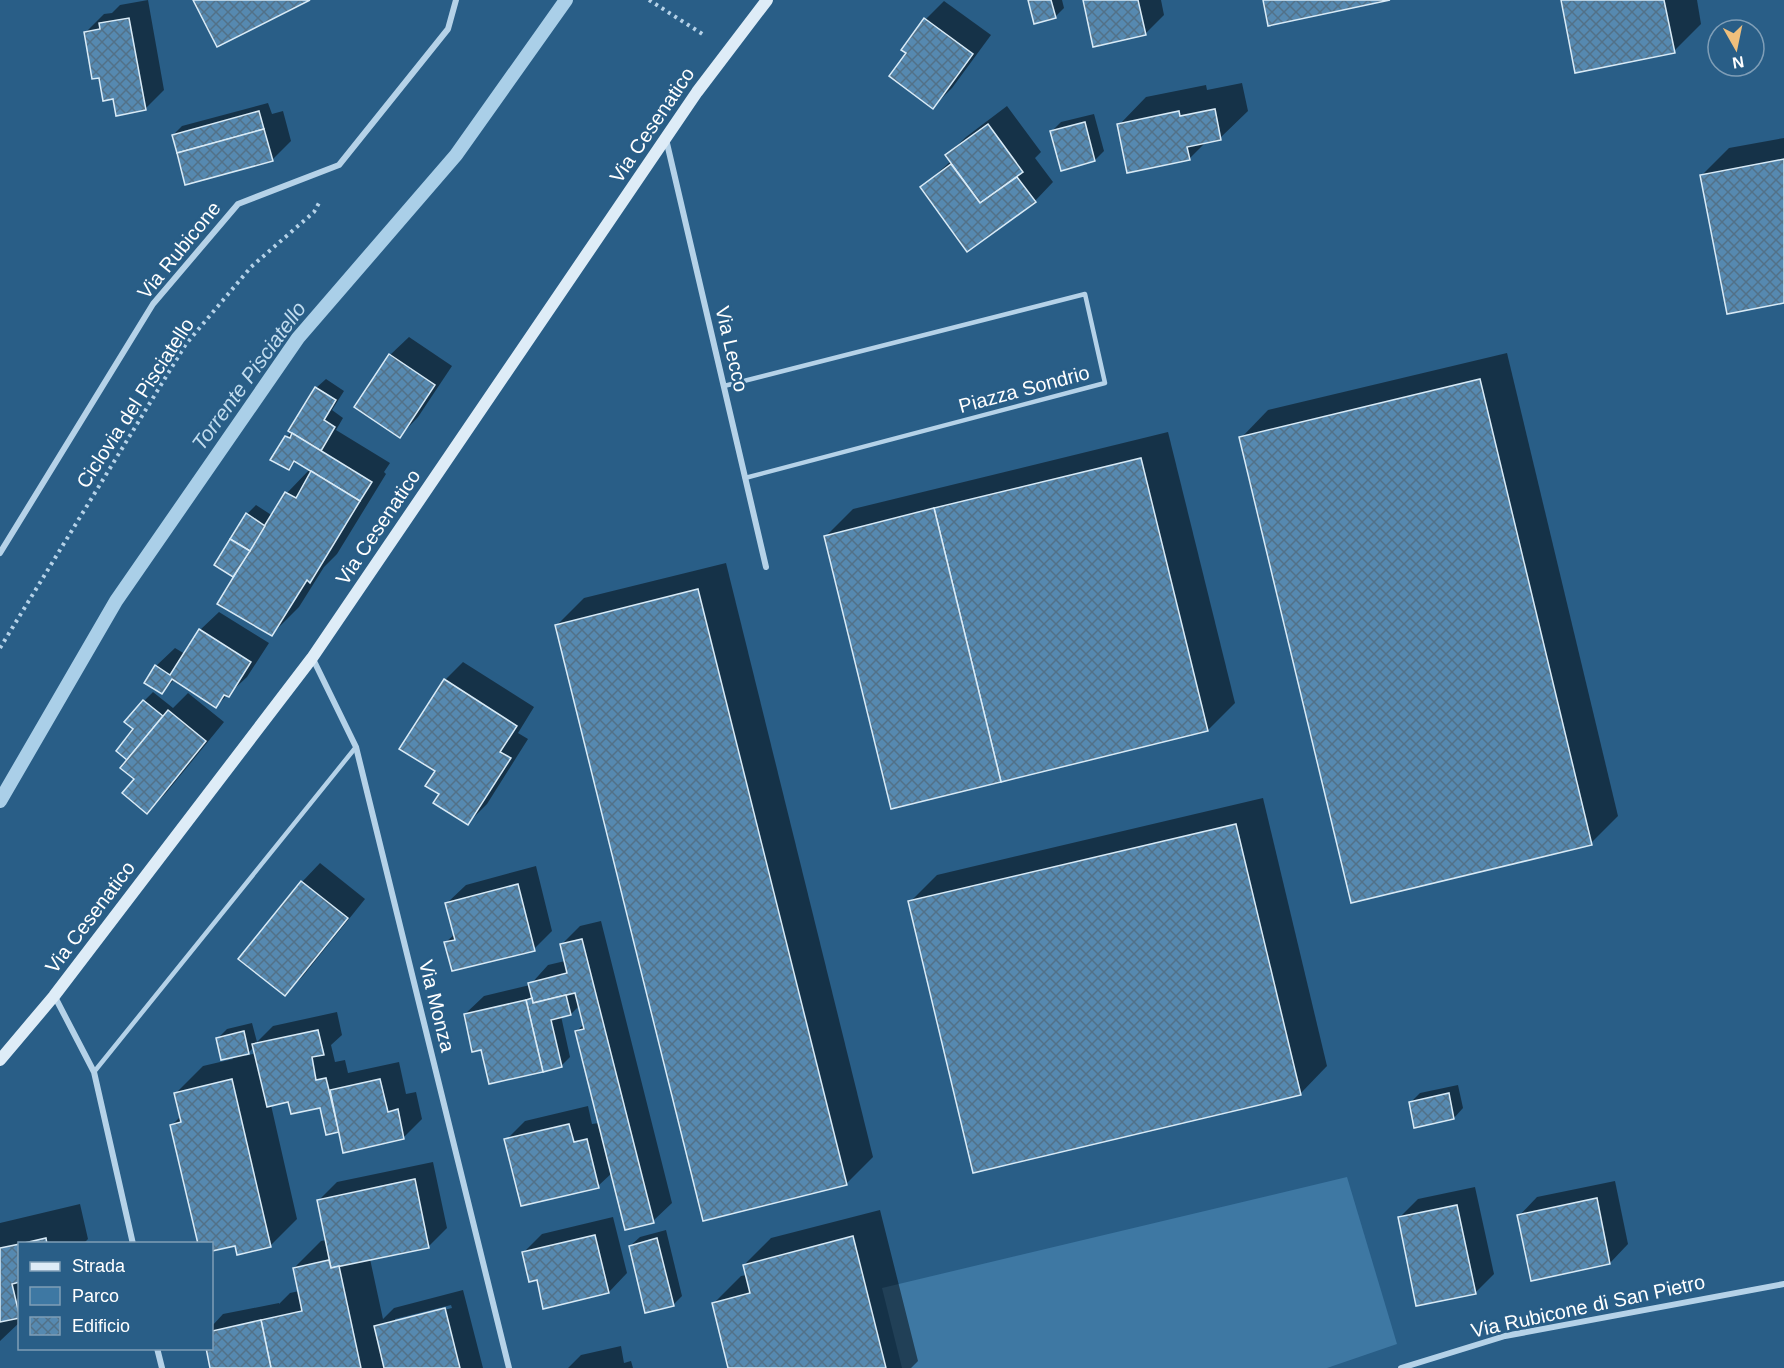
<svg xmlns="http://www.w3.org/2000/svg" width="1784" height="1368" font-family="Helvetica,sans-serif">
  <style>
    .green { fill: #3e78a3 }
    .shadow { fill: #0007; fill-rule: evenodd }
    .lines { fill: none; stroke-linecap: round; stroke-linejoin: round }
    .stream { stroke: #aacfe8; stroke-width: 14 }
    .building { fill: url(#building-cross-hatch); stroke: #d8eaf6; stroke-width: 1.5 }
    .path { stroke: #b5d2e8; stroke-width: 4; stroke-dasharray: 3 4.5; stroke-linecap: butt }
    .lane { stroke: #b5d2e8; stroke-width: 4.5 }
    .street { stroke: #b5d2e8; stroke-width: 6 }
    .secondary { stroke: #deecf7; stroke-width: 12 }
    .labels { text-anchor: middle; stroke-width: 5; stroke-linejoin: round; paint-order: stroke }
    .street-label { font-size: 20px; fill: #fff; stroke: #295e87 }
    .water-label { font-size: 21px; font-style: italic; fill: #c0dcef; stroke: #295e87 }
  </style>
  <defs>
    <pattern id="building-cross-hatch" width="8" height="8" patternUnits="userSpaceOnUse" patternTransform="scale(1.5)"><rect width="8" height="8" fill="#5689b0"/><path d="M0 0l8 8M0 8l8-8" fill="none" stroke="#527188"/></pattern>
  </defs>
  <rect width="100%" height="100%" fill="#295e87"/>
  <!-- green -->
  <path class="green" d="M 1347,1177 L 1397,1344 L 1327,1368 L 902,1368 L 882,1288 Z"/>
  <!-- shadow -->
  <g class="shadow">
    <path d="M 148,0 L 164,90 L 145,109 L 114,98 L 100,76 L 85,33 L 104,14 L 112,13 L 120,5 Z"/>
    <path d="M 1030,0 L 1062,0 L 1064,8 L 1055,17 Z"/>
    <path d="M 1085,0 L 1161,0 L 1164,15 L 1145,34 Z"/>
    <path d="M 1563,0 L 1697,0 L 1701,24 L 1674,51 Z"/>
    <path d="M 944,1 L 991,35 L 952,88 L 933,107 L 908,52 L 926,19 Z"/>
    <path d="M 1242,83 L 1248,111 L 1220,138 L 1207,141 L 1189,159 L 1119,125 L 1146,97 L 1206,85 L 1207,90 Z"/>
    <path d="M 268,103 L 272,114 L 283,111 L 291,141 L 272,160 L 173,135 L 182,126 Z"/>
    <path d="M 1007,106 L 1041,152 L 1035,158 L 1053,182 L 1035,201 L 967,250 L 922,187 L 951,161 L 947,155 L 966,137 Z"/>
    <path d="M 1094,114 L 1104,151 L 1095,160 L 1052,131 L 1061,122 Z"/>
    <path d="M 1784,138 L 1784,302 L 1702,175 L 1729,148 Z"/>
    <path d="M 409,337 L 452,366 L 418,417 L 400,436 L 390,355 Z"/>
    <path d="M 1507,353 L 1618,816 L 1591,843 L 1241,438 L 1268,410 Z"/>
    <path d="M 326,379 L 344,391 L 332,410 L 343,418 L 336,430 L 390,463 L 384,472 L 386,474 L 337,554 L 324,567 L 299,607 L 272,634 L 235,577 L 216,565 L 247,514 L 256,505 L 273,516 L 287,493 L 310,469 L 296,461 L 288,469 L 287,437 L 292,431 L 316,388 Z"/>
    <path d="M 1168,432 L 1235,703 L 1208,730 L 826,536 L 853,509 Z"/>
    <path d="M 726,563 L 873,1157 L 846,1184 L 556,626 L 584,598 Z"/>
    <path d="M 219,612 L 269,643 L 247,677 L 216,706 L 175,679 L 162,692 L 156,666 L 175,648 L 185,654 L 200,630 Z"/>
    <path d="M 463,662 L 534,707 L 518,733 L 528,739 L 487,804 L 468,823 L 441,794 L 437,771 L 445,680 Z"/>
    <path d="M 153,692 L 173,708 L 188,693 L 224,722 L 166,793 L 147,812 L 129,759 L 144,701 Z"/>
    <path d="M 1263,798 L 1327,1066 L 1300,1094 L 910,902 L 937,875 Z"/>
    <path d="M 320,863 L 365,899 L 303,976 L 285,994 L 240,958 L 302,882 Z"/>
    <path d="M 536,866 L 552,931 L 534,949 L 446,942 L 455,934 L 447,903 L 466,885 Z"/>
    <path d="M 601,921 L 672,1203 L 653,1221 L 612,1173 L 598,1186 L 506,1140 L 525,1121 L 588,1106 L 592,1124 L 599,1123 L 577,1031 L 584,1024 L 580,1005 L 571,1014 L 561,1016 L 570,1057 L 561,1066 L 482,1048 L 465,1014 L 484,996 L 530,985 L 548,965 L 565,961 L 561,945 L 580,926 Z"/>
    <path d="M 337,1012 L 342,1035 L 331,1045 L 335,1062 L 345,1060 L 348,1073 L 399,1062 L 406,1094 L 416,1092 L 422,1119 L 403,1138 L 340,1130 L 321,1106 L 290,1100 L 271,1105 L 297,1219 L 270,1246 L 236,1244 L 212,1250 L 212,1244 L 172,1125 L 181,1116 L 176,1093 L 203,1066 L 233,1059 L 218,1038 L 227,1029 L 252,1023 L 257,1042 L 273,1026 ZM 254,1047 L 256,1053 L 245,1056 Z"/>
    <path d="M 1458,1085 L 1463,1108 L 1454,1118 L 1411,1102 L 1420,1093 Z"/>
    <path d="M 433,1162 L 447,1228 L 429,1246 L 370,1259 L 383,1319 L 394,1308 L 463,1290 L 483,1368 L 212,1368 L 212,1326 L 223,1314 L 279,1303 L 279,1304 L 290,1293 L 299,1291 L 294,1268 L 321,1241 L 327,1240 L 318,1201 L 337,1182 ZM 451,1305 L 452,1308 L 395,1322 L 395,1319 Z"/>
    <path d="M 1615,1181 L 1628,1244 L 1610,1263 L 1519,1216 L 1537,1197 Z"/>
    <path d="M 1475,1187 L 1494,1274 L 1475,1293 L 1399,1218 L 1418,1199 Z"/>
    <path d="M 80,1204 L 88,1239 L 83,1244 L 20,1244 L 20,1322 L 0,1341 L 0,1223 Z"/>
    <path d="M 880,1210 L 918,1361 L 911,1368 L 729,1368 L 713,1304 L 741,1276 L 747,1275 L 744,1265 L 771,1238 Z"/>
    <path d="M 613,1217 L 627,1273 L 609,1292 L 538,1279 L 523,1253 L 542,1234 Z"/>
    <path d="M 666,1230 L 682,1296 L 673,1305 L 630,1246 L 640,1237 Z"/>
    <path d="M 621,1346 L 624,1363 L 631,1361 L 633,1368 L 568,1368 L 581,1355 Z"/>
  </g>
  <g class="lines">
    <!-- stream -->
    <path class="stream" d="M 0,801 L 116,601 L 298,338 L 456,155 L 566,0"/>
  </g>
  <!-- building -->
  <g class="building">
    <path d="M 193,0 L 310,0 L 217,47 Z"/>
    <path d="M 1028,0 L 1051,0 L 1056,18 L 1034,24 Z"/>
    <path d="M 1083,0 L 1138,0 L 1146,35 L 1093,47 Z"/>
    <path d="M 1263,0 L 1390,0 L 1268,26 Z"/>
    <path d="M 1561,0 L 1664,0 L 1675,53 L 1575,73 Z"/>
    <path d="M 129,18 L 146,110 L 116,116 L 113,99 L 103,101 L 99,78 L 92,79 L 84,32 L 100,29 L 99,23 Z"/>
    <path d="M 924,18 L 973,54 L 933,109 L 889,76 L 906,53 L 901,50 Z"/>
    <path d="M 1215,109 L 1221,140 L 1187,147 L 1190,160 L 1127,173 L 1117,124 L 1179,111 L 1180,116 Z"/>
    <path d="M 259,111 L 264,129 L 177,153 L 172,135 Z"/>
    <path d="M 1085,122 L 1095,161 L 1061,171 L 1050,131 Z"/>
    <path d="M 988,124 L 1023,172 L 980,203 L 945,155 Z"/>
    <path d="M 264,129 L 273,161 L 185,185 L 177,153 Z"/>
    <path d="M 1784,159 L 1784,303 L 1727,314 L 1700,175 Z"/>
    <path d="M 951,164 L 980,203 L 1017,177 L 1036,202 L 967,252 L 920,187 Z"/>
    <path d="M 389,354 L 435,385 L 400,438 L 354,407 Z"/>
    <path d="M 1480,379 L 1592,845 L 1351,903 L 1239,437 Z"/>
    <path d="M 315,387 L 336,400 L 324,420 L 335,427 L 321,451 L 288,431 Z"/>
    <path d="M 292,433 L 372,482 L 360,501 L 294,461 L 289,470 L 270,460 L 285,436 L 290,438 Z"/>
    <path d="M 1141,458 L 1208,731 L 1001,782 L 934,508 Z"/>
    <path d="M 311,471 L 360,501 L 310,583 L 307,580 L 272,636 L 217,604 L 285,492 L 296,498 Z"/>
    <path d="M 934,508 L 1001,782 L 891,809 L 824,536 Z"/>
    <path d="M 246,513 L 265,526 L 250,551 L 230,539 Z"/>
    <path d="M 230,539 L 250,551 L 233,577 L 214,565 Z"/>
    <path d="M 698,589 L 847,1185 L 703,1221 L 555,625 Z"/>
    <path d="M 199,629 L 251,662 L 229,697 L 224,695 L 216,708 L 172,679 L 162,694 L 144,683 L 155,665 L 170,675 Z"/>
    <path d="M 444,679 L 517,726 L 500,752 L 511,758 L 468,825 L 433,803 L 439,794 L 425,786 L 435,771 L 399,749 Z"/>
    <path d="M 143,700 L 163,716 L 127,760 L 116,751 L 133,729 L 124,722 Z"/>
    <path d="M 168,710 L 206,741 L 147,814 L 122,793 L 134,779 L 120,768 Z"/>
    <path d="M 1236,824 L 1301,1095 L 973,1173 L 908,901 Z"/>
    <path d="M 301,881 L 348,918 L 285,996 L 238,959 Z"/>
    <path d="M 518,884 L 535,951 L 452,971 L 444,942 L 455,940 L 445,903 Z"/>
    <path d="M 582,939 L 654,1223 L 625,1230 L 575,1031 L 584,1029 L 575,993 L 533,1003 L 528,983 L 567,973 L 560,944 Z"/>
    <path d="M 566,995 L 571,1015 L 551,1020 L 562,1067 L 543,1072 L 526,1000 L 532,998 L 533,1003 Z"/>
    <path d="M 526,1000 L 543,1072 L 489,1084 L 481,1050 L 472,1052 L 464,1014 Z"/>
    <path d="M 318,1030 L 324,1055 L 312,1057 L 316,1080 L 326,1078 L 339,1132 L 326,1135 L 320,1108 L 291,1114 L 288,1102 L 267,1107 L 252,1044 Z"/>
    <path d="M 244,1031 L 249,1054 L 221,1060 L 216,1038 Z"/>
    <path d="M 232,1079 L 271,1247 L 237,1255 L 235,1246 L 212,1251 L 212,1244 L 198,1244 L 170,1125 L 181,1122 L 174,1093 Z"/>
    <path d="M 380,1079 L 388,1112 L 398,1109 L 404,1139 L 343,1153 L 330,1090 Z"/>
    <path d="M 1449,1093 L 1454,1119 L 1414,1128 L 1409,1102 Z"/>
    <path d="M 569,1124 L 574,1142 L 587,1139 L 599,1188 L 521,1206 L 504,1139 Z"/>
    <path d="M 415,1179 L 429,1248 L 331,1268 L 317,1200 Z"/>
    <path d="M 1597,1198 L 1610,1264 L 1531,1281 L 1517,1215 Z"/>
    <path d="M 1457,1205 L 1476,1294 L 1416,1306 L 1398,1217 Z"/>
    <path d="M 595,1235 L 609,1293 L 543,1309 L 537,1280 L 529,1282 L 522,1252 Z"/>
    <path d="M 853,1236 L 886,1368 L 728,1368 L 712,1303 L 750,1293 L 743,1265 Z"/>
    <path d="M 46,1238 L 47,1244 L 20,1244 Z"/>
    <path d="M 657,1238 L 674,1306 L 645,1313 L 629,1246 Z"/>
    <path d="M 20,1244 L 20,1282 L 12,1284 L 20,1318 L 0,1322 L 0,1248 Z"/>
    <path d="M 329,1260 L 331,1268 L 339,1266 L 361,1368 L 271,1368 L 261,1320 L 302,1311 L 293,1268 Z"/>
    <path d="M 445,1308 L 460,1368 L 384,1368 L 374,1326 Z"/>
    <path d="M 261,1320 L 271,1368 L 210,1368 L 206,1348 L 212,1348 L 212,1331 Z"/>
  </g>
  <g class="lines">
    <!-- path -->
    <g class="path">
      <path d="M 649,0 L 704,35"/>
      <path d="M 0,648 L 186,344 L 251,267 L 314,212 L 319,203"/>
    </g>
    <!-- lane -->
    <g class="lane">
      <path d="M 724,386 L 1085,294 L 1105,383 L 745,478"/>
      <path d="M 94,1072 L 356,747"/>
    </g>
    <!-- street -->
    <g class="street">
      <path d="M 666,139 L 766,567"/>
      <path d="M 0,553 L 153,304 L 238,204 L 339,165 L 448,29 L 456,0"/>
      <path d="M 313,659 L 356,747 L 509,1368"/>
      <path d="M 55,997 L 94,1072 L 133,1244"/>
      <path d="M 157,1348 L 162,1368"/>
      <path d="M 1401,1368 L 1505,1336 L 1784,1284"/>
    </g>
    <!-- secondary -->
    <path class="secondary" d="M 0,1060 L 54,996 L 312,658 L 697,92 L 767,0"/>
  </g>
  <g class="labels">
    <!-- street labels -->
    <g class="street-label">
      <text transform="translate(652 125) rotate(-56)" y="7">Via Cesenatico</text>
      <text transform="translate(179 250) rotate(-51)" y="7">Via Rubicone</text>
      <text transform="translate(732 349) rotate(77)" y="7">Via Lecco</text>
      <text transform="translate(1024 389) rotate(-15)" y="7">Piazza Sondrio</text>
      <text transform="translate(135 403) rotate(-57)" y="7">Ciclovia del Pisciatello</text>
      <text transform="translate(378 527) rotate(-56)" y="7">Via Cesenatico</text>
      <text transform="translate(90 917) rotate(-53)" y="7">Via Cesenatico</text>
      <text transform="translate(437 1006) rotate(76)" y="7">Via Monza</text>
      <text transform="translate(1588 1306) rotate(-12)" y="7">Via Rubicone di San Pietro</text>
    </g>
    <!-- water labels -->
    <g class="water-label">
      <text transform="translate(249 376) rotate(-54)" y="7">Torrente Pisciatello</text>
    </g>
  </g>
  <!-- legend -->
  <rect x="18" y="1242" width="195" height="108" fill="#295e87" stroke="#7f9eb7" stroke-width="1.5"/>
  <rect x="30" y="1262" width="30" height="9" fill="#deecf7" stroke="#7f9eb7" stroke-width="1.5"/>
  <text x="72" y="1272" font-size="18" fill="#ffffff">Strada</text>
  <rect x="30" y="1287" width="30" height="18" fill="#3e78a3" stroke="#7f9eb7" stroke-width="1.5"/>
  <text x="72" y="1302" font-size="18" fill="#ffffff">Parco</text>
  <rect x="30" y="1317" width="30" height="18" fill="url(#building-cross-hatch)" stroke="#7f9eb7" stroke-width="1.5"/>
  <text x="72" y="1332" font-size="18" fill="#ffffff">Edificio</text>
  <!-- north arrow -->
  <g transform="translate(1736 48) rotate(171)"><circle r="28" fill="#295e87" stroke="#7f9eb7" stroke-width="1.5"/>
  <path d="M0-4.5L10 22L0 15L-10 22Z" fill="#efbf7c"/>
  <text y="-9" font-size="16" font-weight="bold" text-anchor="middle" fill="#ffffff">N</text>
  </g>
</svg>
